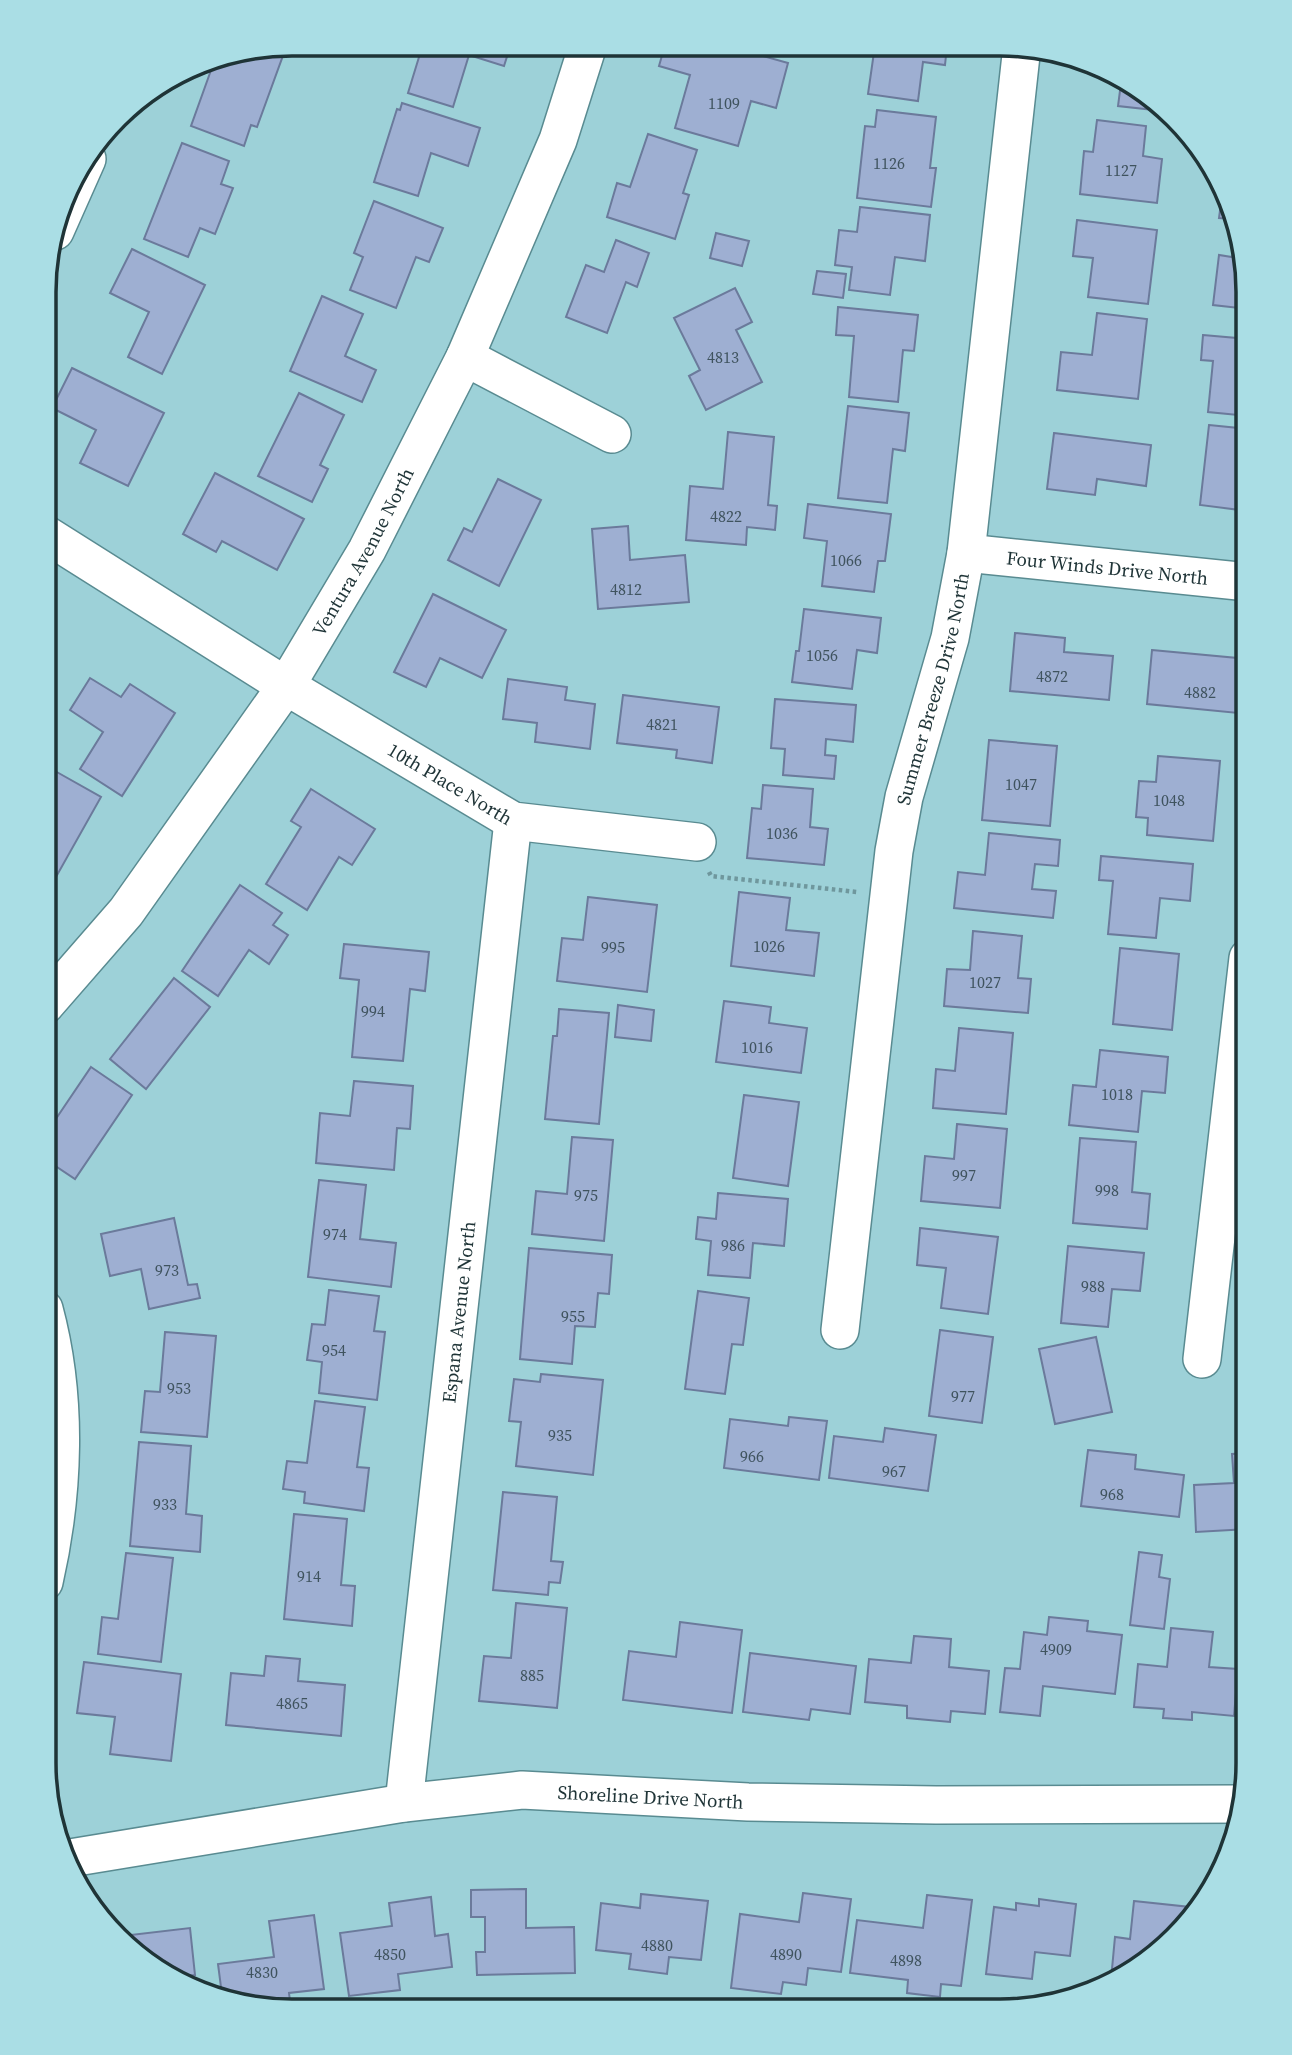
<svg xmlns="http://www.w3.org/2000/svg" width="1292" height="2055" font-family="'Source Serif 4',serif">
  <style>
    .building { fill: #9eafd2; stroke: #6b7a9b; stroke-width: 2 }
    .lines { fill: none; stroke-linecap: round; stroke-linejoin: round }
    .minor-casing { stroke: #598b91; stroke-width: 40 }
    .path { stroke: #6f979d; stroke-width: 4.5; stroke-dasharray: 3.5 3.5; stroke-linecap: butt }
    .minor { stroke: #fff; stroke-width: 37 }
    .labels { text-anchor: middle; stroke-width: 6; stroke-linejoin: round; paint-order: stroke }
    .number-label { font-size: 16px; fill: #3f535e }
    .street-label { font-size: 19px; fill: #1f3437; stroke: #aadee5 }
    .rim { fill: none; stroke: #1f3437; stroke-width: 3.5 }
  </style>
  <rect width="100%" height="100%" fill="#9dd1d8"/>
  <!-- building -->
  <g class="building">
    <path d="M 423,44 L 511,44 L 504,66 L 469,55 L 453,107 L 408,93 Z"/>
    <path d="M 665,45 L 724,45 L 788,63 L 776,108 L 751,101 L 738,146 L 675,128 L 690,75 L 659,66 Z"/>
    <path d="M 875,45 L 947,46 L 945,65 L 923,62 L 918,101 L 868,94 Z"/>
    <path d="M 276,47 L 285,50 L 257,127 L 251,125 L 244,146 L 191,126 L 215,59 Z"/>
    <path d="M 1121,83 L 1151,95 L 1163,111 L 1118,106 Z"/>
    <path d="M 402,103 L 480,128 L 468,166 L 431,153 L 418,196 L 374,182 L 397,109 L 400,110 Z"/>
    <path d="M 877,110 L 936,117 L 930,168 L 936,168 L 931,207 L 857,198 L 865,126 L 875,127 Z"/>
    <path d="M 1097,120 L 1146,126 L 1143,156 L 1162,159 L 1157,203 L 1080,194 L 1084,151 L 1093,152 Z"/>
    <path d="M 648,134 L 697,150 L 683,193 L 689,195 L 675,239 L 607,217 L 617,183 L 630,187 Z"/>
    <path d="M 182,143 L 229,161 L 221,184 L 233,188 L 215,234 L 200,228 L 188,257 L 144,239 Z"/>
    <path d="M 1223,188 L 1230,197 L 1234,219 L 1219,218 Z"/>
    <path d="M 374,201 L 443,228 L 429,262 L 416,257 L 396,308 L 350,290 L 363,257 L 354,253 Z"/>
    <path d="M 860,207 L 930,215 L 925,261 L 895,257 L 890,295 L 849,290 L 852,267 L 835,265 L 839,230 L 857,232 Z"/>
    <path d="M 1077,220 L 1157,230 L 1148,304 L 1088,297 L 1093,258 L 1073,256 Z"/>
    <path d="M 1236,231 L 1248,292 L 1248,309 L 1213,305 L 1219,255 L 1232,257 Z"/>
    <path d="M 716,233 L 749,241 L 742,266 L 710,258 Z"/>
    <path d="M 616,240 L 649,253 L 637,287 L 626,282 L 607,333 L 566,317 L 586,265 L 604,272 Z"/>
    <path d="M 132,249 L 205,285 L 162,374 L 128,357 L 149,312 L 110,293 Z"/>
    <path d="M 817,271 L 846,274 L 843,298 L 813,294 Z"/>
    <path d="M 735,288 L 752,322 L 736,330 L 762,382 L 706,410 L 689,376 L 700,370 L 674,318 Z"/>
    <path d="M 322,296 L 363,314 L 345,356 L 376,370 L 362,402 L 290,371 Z"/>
    <path d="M 838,307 L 918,315 L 914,351 L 903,350 L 898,402 L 849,397 L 854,336 L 836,335 Z"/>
    <path d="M 1097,313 L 1147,319 L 1138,399 L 1057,390 L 1061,352 L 1092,355 Z"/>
    <path d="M 1203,335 L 1248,339 L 1248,416 L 1208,412 L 1213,361 L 1201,360 Z"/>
    <path d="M 72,368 L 164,413 L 128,486 L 80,463 L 96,430 L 52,408 Z"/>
    <path d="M 299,393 L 344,415 L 320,465 L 328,469 L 312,502 L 258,476 Z"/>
    <path d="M 848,406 L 909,413 L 905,451 L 893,449 L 887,503 L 838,498 Z"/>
    <path d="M 1209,425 L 1248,429 L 1248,511 L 1200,505 Z"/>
    <path d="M 728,432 L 774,437 L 768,505 L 777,506 L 775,530 L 747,527 L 746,545 L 686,540 L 690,486 L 723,489 Z"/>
    <path d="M 1054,433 L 1151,445 L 1146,486 L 1097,479 L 1095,495 L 1047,489 Z"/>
    <path d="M 215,473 L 304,519 L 277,570 L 222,541 L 216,552 L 183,534 Z"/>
    <path d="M 498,479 L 541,500 L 499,586 L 448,560 L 464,528 L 472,532 Z"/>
    <path d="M 808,504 L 891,514 L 885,561 L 878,561 L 874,592 L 822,586 L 827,541 L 804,538 Z"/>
    <path d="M 628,526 L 630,560 L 685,555 L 689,602 L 598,609 L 592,529 Z"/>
    <path d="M 433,594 L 506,630 L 482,678 L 440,658 L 426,687 L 394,672 Z"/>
    <path d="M 804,609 L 881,618 L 877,653 L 857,650 L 852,689 L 792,682 L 796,651 L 799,651 Z"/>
    <path d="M 1015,633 L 1065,638 L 1064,652 L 1113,656 L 1109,700 L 1010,691 Z"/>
    <path d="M 1152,650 L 1248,659 L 1248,714 L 1147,704 Z"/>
    <path d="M 90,678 L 121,697 L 130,684 L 175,713 L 122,796 L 80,769 L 103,732 L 70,710 Z"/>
    <path d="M 508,679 L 567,687 L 565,700 L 595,704 L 590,749 L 535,742 L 537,723 L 503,719 Z"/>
    <path d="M 623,695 L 719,707 L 712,763 L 676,758 L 677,750 L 617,743 Z"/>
    <path d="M 775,699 L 856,705 L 853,742 L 826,739 L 825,755 L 836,756 L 834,779 L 783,775 L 785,749 L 771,748 Z"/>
    <path d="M 989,740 L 1057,746 L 1050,826 L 982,820 Z"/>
    <path d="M 1158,756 L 1220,761 L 1213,841 L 1147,835 L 1148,818 L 1136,817 L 1139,781 L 1156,782 Z"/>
    <path d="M 55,771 L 101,797 L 47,893 L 45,892 L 45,788 Z"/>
    <path d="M 763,785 L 813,789 L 810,827 L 828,829 L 824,865 L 747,858 L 752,808 L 761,809 Z"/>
    <path d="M 311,789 L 375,829 L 352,865 L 339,857 L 307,910 L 266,884 L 301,827 L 291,821 Z"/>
    <path d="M 989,833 L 1060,840 L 1058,866 L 1035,864 L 1032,889 L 1056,891 L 1053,918 L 954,908 L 958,872 L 985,875 Z"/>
    <path d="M 1101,856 L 1193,864 L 1190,901 L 1160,898 L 1156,938 L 1108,934 L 1113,881 L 1099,880 Z"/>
    <path d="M 240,885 L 282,913 L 273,925 L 288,935 L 269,964 L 249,950 L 218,996 L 182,971 Z"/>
    <path d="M 739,892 L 790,898 L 786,930 L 819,933 L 814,976 L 731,966 Z"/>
    <path d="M 588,897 L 657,905 L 647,992 L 557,981 L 562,938 L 583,940 Z"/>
    <path d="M 973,931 L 1022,936 L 1018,978 L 1031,979 L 1028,1013 L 944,1006 L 947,969 L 970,970 Z"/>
    <path d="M 344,944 L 429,952 L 425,991 L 410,989 L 403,1061 L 352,1057 L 359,980 L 340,978 Z"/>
    <path d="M 1120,948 L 1179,954 L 1172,1030 L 1113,1024 Z"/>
    <path d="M 174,978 L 210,1007 L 146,1089 L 110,1059 Z"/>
    <path d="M 724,1001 L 771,1007 L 769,1023 L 807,1028 L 801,1073 L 716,1062 Z"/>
    <path d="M 618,1005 L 654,1010 L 651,1041 L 615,1037 Z"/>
    <path d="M 559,1009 L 609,1013 L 599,1124 L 545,1119 L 553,1036 L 557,1036 Z"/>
    <path d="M 959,1028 L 1013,1033 L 1006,1114 L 933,1108 L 936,1069 L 955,1071 Z"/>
    <path d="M 1100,1050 L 1168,1057 L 1165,1093 L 1142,1091 L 1138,1132 L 1069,1125 L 1073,1085 L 1096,1087 Z"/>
    <path d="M 91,1067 L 132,1095 L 75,1179 L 45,1159 L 45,1135 Z"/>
    <path d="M 354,1081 L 413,1086 L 410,1129 L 397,1128 L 394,1170 L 316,1163 L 320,1113 L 350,1116 Z"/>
    <path d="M 744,1095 L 799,1102 L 788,1186 L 733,1178 Z"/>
    <path d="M 957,1124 L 1007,1129 L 1000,1208 L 921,1201 L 925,1156 L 954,1159 Z"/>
    <path d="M 572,1137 L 613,1140 L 604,1241 L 532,1234 L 536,1191 L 567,1194 Z"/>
    <path d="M 1080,1138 L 1136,1142 L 1132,1192 L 1150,1194 L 1147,1229 L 1073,1223 Z"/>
    <path d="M 319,1180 L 366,1185 L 360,1239 L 396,1243 L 391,1287 L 308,1277 Z"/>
    <path d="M 718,1193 L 788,1199 L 784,1246 L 753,1243 L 750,1278 L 708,1275 L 711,1241 L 696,1239 L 698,1217 L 716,1219 Z"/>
    <path d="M 174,1218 L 188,1285 L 197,1284 L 200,1298 L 149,1309 L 141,1269 L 110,1276 L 101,1234 Z"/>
    <path d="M 920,1228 L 998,1237 L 988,1314 L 941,1308 L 946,1268 L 917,1265 Z"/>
    <path d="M 1068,1246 L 1144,1253 L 1140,1291 L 1112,1289 L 1108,1327 L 1061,1323 Z"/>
    <path d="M 529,1248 L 612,1255 L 609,1294 L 598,1293 L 595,1327 L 575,1326 L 572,1364 L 520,1359 Z"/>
    <path d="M 329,1290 L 379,1296 L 374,1331 L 385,1332 L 377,1400 L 319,1393 L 322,1362 L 307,1360 L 312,1324 L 325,1325 Z"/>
    <path d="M 698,1291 L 749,1298 L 743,1345 L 732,1344 L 725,1394 L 685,1389 Z"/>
    <path d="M 940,1330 L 993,1337 L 982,1423 L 929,1416 Z"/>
    <path d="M 165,1332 L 216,1336 L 207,1437 L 141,1432 L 145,1391 L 160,1392 Z"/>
    <path d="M 1096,1337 L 1112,1412 L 1055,1424 L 1039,1349 Z"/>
    <path d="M 541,1374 L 603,1380 L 593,1475 L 516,1466 L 521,1422 L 509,1421 L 514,1379 L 540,1382 Z"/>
    <path d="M 315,1401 L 365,1407 L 357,1467 L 369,1468 L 364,1511 L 304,1503 L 305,1492 L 283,1489 L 287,1461 L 307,1463 Z"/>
    <path d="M 789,1417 L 827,1421 L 819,1480 L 724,1468 L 730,1419 L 788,1426 Z"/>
    <path d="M 885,1428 L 936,1435 L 928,1491 L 829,1478 L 834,1436 L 883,1442 Z"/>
    <path d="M 139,1442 L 191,1446 L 186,1514 L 202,1516 L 200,1552 L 130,1546 Z"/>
    <path d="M 1088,1450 L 1136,1455 L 1135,1469 L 1184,1475 L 1179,1517 L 1081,1506 Z"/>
    <path d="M 1248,1453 L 1248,1529 L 1196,1532 L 1194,1485 L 1234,1483 L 1232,1454 Z"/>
    <path d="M 503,1492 L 557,1497 L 551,1561 L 563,1562 L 560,1583 L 549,1582 L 548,1595 L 493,1590 Z"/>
    <path d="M 294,1514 L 347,1519 L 341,1585 L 355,1586 L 352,1626 L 284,1619 Z"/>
    <path d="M 1139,1552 L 1162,1555 L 1159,1577 L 1170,1579 L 1164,1629 L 1130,1625 Z"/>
    <path d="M 126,1553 L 173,1558 L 161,1662 L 98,1654 L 102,1617 L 118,1619 Z"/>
    <path d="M 516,1603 L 567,1608 L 557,1708 L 479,1701 L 484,1656 L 511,1658 Z"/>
    <path d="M 1049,1617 L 1088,1621 L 1087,1631 L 1122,1635 L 1115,1694 L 1043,1686 L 1040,1716 L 1000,1712 L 1005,1668 L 1020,1669 L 1024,1632 L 1047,1635 Z"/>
    <path d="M 680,1622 L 742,1630 L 732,1713 L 623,1700 L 629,1651 L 676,1657 Z"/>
    <path d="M 1171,1628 L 1213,1632 L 1209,1667 L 1238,1669 L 1234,1716 L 1192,1712 L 1192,1720 L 1163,1718 L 1164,1709 L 1134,1707 L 1138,1664 L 1167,1667 Z"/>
    <path d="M 914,1636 L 951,1639 L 949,1667 L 989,1671 L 985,1714 L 951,1711 L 950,1722 L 907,1718 L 907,1706 L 865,1702 L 869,1659 L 911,1663 Z"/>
    <path d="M 750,1653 L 856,1666 L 850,1714 L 811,1709 L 809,1720 L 743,1712 Z"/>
    <path d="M 266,1656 L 300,1659 L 298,1681 L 345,1685 L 341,1736 L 226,1725 L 231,1673 L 264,1676 Z"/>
    <path d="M 84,1662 L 181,1674 L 171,1761 L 110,1754 L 115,1717 L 77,1713 Z"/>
    <path d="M 526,1889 L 526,1928 L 574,1927 L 575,1973 L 477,1975 L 476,1952 L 485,1952 L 485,1917 L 471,1917 L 471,1890 Z"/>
    <path d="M 803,1893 L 851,1899 L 841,1972 L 808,1968 L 806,1985 L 783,1982 L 781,1994 L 731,1988 L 740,1914 L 799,1922 Z"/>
    <path d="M 641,1894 L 708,1901 L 701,1960 L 669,1957 L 667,1974 L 629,1969 L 631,1954 L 596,1950 L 601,1903 L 640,1908 Z"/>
    <path d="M 927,1895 L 972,1900 L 961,1986 L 941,1984 L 940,1997 L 907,1993 L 908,1980 L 850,1973 L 857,1920 L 923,1928 Z"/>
    <path d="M 431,1897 L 435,1936 L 448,1934 L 452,1967 L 398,1974 L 400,1990 L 349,1996 L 340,1933 L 392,1926 L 389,1903 Z"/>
    <path d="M 1039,1899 L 1076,1904 L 1070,1956 L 1035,1952 L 1032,1979 L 986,1974 L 994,1907 L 1016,1910 L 1016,1903 L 1039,1906 Z"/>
    <path d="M 1134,1901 L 1190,1907 L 1189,1920 L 1123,1971 L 1112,1969 L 1115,1937 L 1130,1939 Z"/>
    <path d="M 314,1915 L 324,1989 L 289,1993 L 291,2009 L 260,2009 L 210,1988 L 221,1987 L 218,1964 L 274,1957 L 269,1921 Z"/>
    <path d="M 190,1928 L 195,1975 L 181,1976 L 141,1960 L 122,1936 Z"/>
  </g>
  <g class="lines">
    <defs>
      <g id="minor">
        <path d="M 55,231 L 87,159"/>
        <path d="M 465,357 L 612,434"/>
        <path id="s1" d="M 45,534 L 286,686 L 513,821 L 697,842"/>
        <path id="s2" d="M 966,553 L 1248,582"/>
        <path id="s3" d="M 45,1005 L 126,912 L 286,686 L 367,550 L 465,357 L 558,140 L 588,45"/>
        <path id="s4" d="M 840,1330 L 894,851 L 904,797 L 950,638 L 966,553 L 1022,46"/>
        <path d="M 1202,1359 L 1248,958"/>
        <path d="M 44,1582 C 64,1494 68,1398 44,1309"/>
        <path id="s5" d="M 404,1803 L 513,821"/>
        <path id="s6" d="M 64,1859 L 404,1803 L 522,1790 L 748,1802 L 936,1805 L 1242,1804"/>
      </g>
    </defs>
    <!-- minor casing -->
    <use href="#minor" class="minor-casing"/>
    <!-- path -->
    <path class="path" d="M 709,872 L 711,876 L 857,892"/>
    <!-- minor -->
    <use href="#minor" class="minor"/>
  </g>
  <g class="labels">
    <!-- number labels -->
    <g class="number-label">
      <text x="724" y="109">1109</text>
      <text x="889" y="169">1126</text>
      <text x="1121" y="176">1127</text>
      <text x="723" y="363">4813</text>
      <text x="726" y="522">4822</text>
      <text x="846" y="566">1066</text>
      <text x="626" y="595">4812</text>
      <text x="822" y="661">1056</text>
      <text x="1052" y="682">4872</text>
      <text x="1200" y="698">4882</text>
      <text x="662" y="730">4821</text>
      <text x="1021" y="790">1047</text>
      <text x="1169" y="806">1048</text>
      <text x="782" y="839">1036</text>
      <text x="769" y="952">1026</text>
      <text x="613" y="953">995</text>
      <text x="985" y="988">1027</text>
      <text x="373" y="1017">994</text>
      <text x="757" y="1053">1016</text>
      <text x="1117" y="1100">1018</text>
      <text x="964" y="1181">997</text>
      <text x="1107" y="1196">998</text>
      <text x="586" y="1201">975</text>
      <text x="335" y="1240">974</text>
      <text x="733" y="1251">986</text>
      <text x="167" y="1276">973</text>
      <text x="1093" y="1292">988</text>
      <text x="573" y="1322">955</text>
      <text x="334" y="1356">954</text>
      <text x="179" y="1394">953</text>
      <text x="963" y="1402">977</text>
      <text x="560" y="1441">935</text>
      <text x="752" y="1462">966</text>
      <text x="894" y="1477">967</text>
      <text x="1112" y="1500">968</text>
      <text x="165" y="1510">933</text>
      <text x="309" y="1582">914</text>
      <text x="1056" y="1655">4909</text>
      <text x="532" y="1681">885</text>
      <text x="292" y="1709">4865</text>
      <text x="657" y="1951">4880</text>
      <text x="390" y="1960">4850</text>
      <text x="786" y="1960">4890</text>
      <text x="906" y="1966">4898</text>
      <text x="262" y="1978">4830</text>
    </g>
    <!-- street labels -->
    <g class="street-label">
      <text dy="7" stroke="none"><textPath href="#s3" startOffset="555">Ventura Avenue North</textPath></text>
      <text dy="7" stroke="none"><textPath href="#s2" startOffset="142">Four Winds Drive North</textPath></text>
      <text dy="7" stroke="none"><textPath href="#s4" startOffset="649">Summer Breeze Drive North</textPath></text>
      <text dy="7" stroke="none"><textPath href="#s1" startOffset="476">10th Place North</textPath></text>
      <text dy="7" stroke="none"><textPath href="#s5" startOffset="494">Espana Avenue North</textPath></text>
      <text dy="7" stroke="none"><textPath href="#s6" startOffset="592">Shoreline Drive North</textPath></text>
    </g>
  </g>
  <!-- crop -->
  <path d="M0 0H1292V2055H0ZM292 56H1000A236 236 0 0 1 1236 292V1763A236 236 0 0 1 1000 1999H292A236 236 0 0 1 56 1763V292A236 236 0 0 1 292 56Z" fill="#aadee5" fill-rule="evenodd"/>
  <path class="rim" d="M292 56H1000A236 236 0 0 1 1236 292V1763A236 236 0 0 1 1000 1999H292A236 236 0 0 1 56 1763V292A236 236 0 0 1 292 56Z"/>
</svg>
